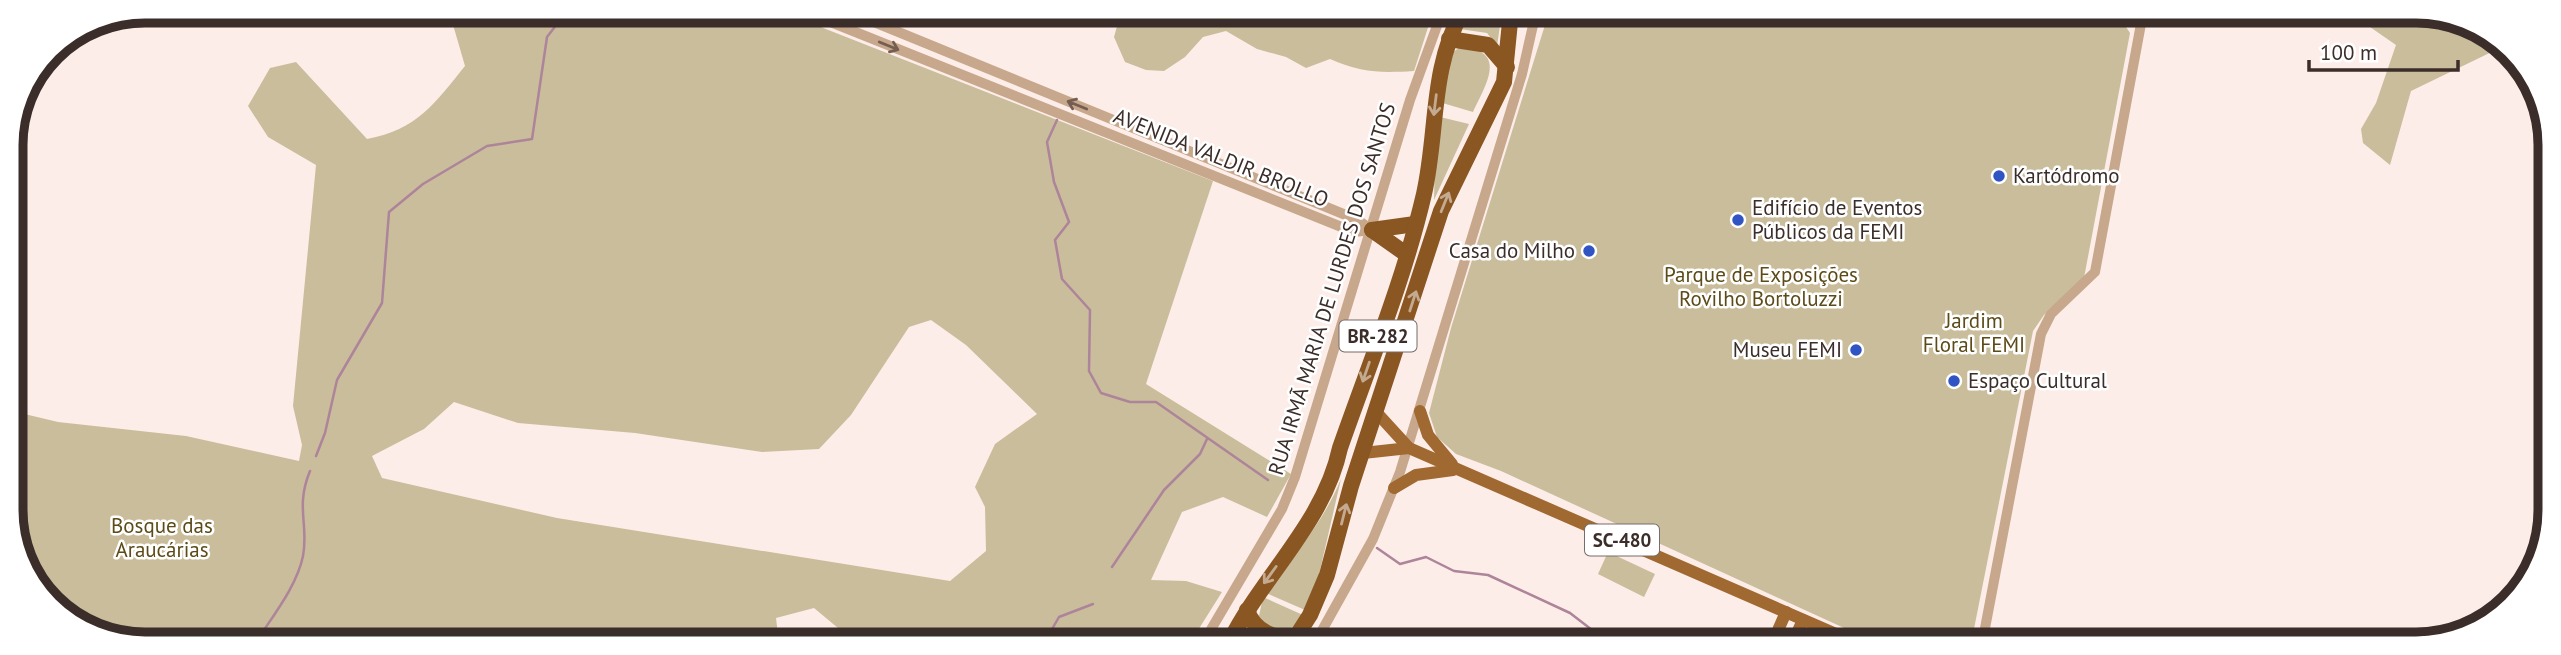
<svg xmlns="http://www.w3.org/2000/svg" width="2561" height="655" font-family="'PT Sans',sans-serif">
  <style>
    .green { fill: #cabd9c; fill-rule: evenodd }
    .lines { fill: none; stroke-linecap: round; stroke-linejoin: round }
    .stream { stroke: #ad849a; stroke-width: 2.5 }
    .minor { stroke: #c8a88c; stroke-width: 10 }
    .major { stroke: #a16932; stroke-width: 12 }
    .highway { stroke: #8a5622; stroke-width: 16 }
    .oneway { stroke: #735e51 }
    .oneway2 { stroke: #c4aa90 }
    .poi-dot { fill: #3154c4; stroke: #fff; stroke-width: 2.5 }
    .labels { text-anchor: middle; stroke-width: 5; stroke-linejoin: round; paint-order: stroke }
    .shield { fill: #fff; stroke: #766c69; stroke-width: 2 }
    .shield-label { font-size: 19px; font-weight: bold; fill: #3b2d29 }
    .street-label { font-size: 21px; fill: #3b2d29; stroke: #fff }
    .poi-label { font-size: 21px; fill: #3b2d29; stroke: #fff; text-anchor: start }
    .park-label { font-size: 21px; fill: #5c4a17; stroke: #fff }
    .rim { fill: none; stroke: #3b2d29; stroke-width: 9 }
  </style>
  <rect width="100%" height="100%" fill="#fdede9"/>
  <!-- green -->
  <g class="green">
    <path d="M 449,11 L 780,11 L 1213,181 L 1146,384 L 1291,474 L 1267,517 L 1223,497 L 1182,512 L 1151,580 L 1186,581 L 1222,592 L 1190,643 L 856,643 L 814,608 L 776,618 L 779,643 L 118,642 L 50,605 L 13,537 L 12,411 L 58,422 L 186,436 L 299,461 L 302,445 L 293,406 L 316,165 L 268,137 L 248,106 L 270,68 L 296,62 L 367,139 C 417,130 435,103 465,66 ZM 931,320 L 966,345 L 1037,414 L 995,444 L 975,487 L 985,507 L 986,551 L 950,581 L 557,518 L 382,478 L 372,456 L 424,429 L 454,402 L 518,423 L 635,433 L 762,452 L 819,449 L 851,415 L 909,327 Z"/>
    <path d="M 1121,12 L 1433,12 L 1414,71 C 1380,73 1362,73 1330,59 L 1306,68 L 1286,57 L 1257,49 L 1226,31 L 1203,37 L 1185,57 L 1164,71 L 1146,70 L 1125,62 L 1114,37 Z"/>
    <path d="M 1470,12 L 1502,12 L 1497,46 L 1487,33 L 1460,29 Z"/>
    <path d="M 1549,12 L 2117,13 L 2130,33 L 2084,278 L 2044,315 L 2033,331 L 1971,644 L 1879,644 L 1501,471 L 1456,454 L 1437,437 L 1429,413 L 1451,328 Z"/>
    <path d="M 2376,13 L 2443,13 L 2504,46 L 2411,91 L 2390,165 L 2363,143 L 2361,129 L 2376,103 L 2396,45 L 2370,27 Z"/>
    <path d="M 1460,47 C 1508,50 1487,83 1473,112 L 1439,102 L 1452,53 Z"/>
    <path d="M 1436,116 L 1469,124 L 1434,200 Z"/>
    <path d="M 1341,479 L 1318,579 L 1305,610 L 1266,593 C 1294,555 1323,523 1341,479 Z"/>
    <path d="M 1608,552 L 1655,574 L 1644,597 L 1598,574 Z"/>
    <path d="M 1263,597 L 1303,615 L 1293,627 L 1280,632 L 1261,622 L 1259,616 Z"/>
  </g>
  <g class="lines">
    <!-- stream -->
    <g class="stream">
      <path d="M 1057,120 L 1047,142 L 1054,182 L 1069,222 L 1055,240 L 1062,279 L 1090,310 L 1089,371 L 1101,393 L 1130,402 L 1156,402 L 1268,480"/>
      <path d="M 316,456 L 325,433 L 337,380 L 382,303 L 389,212 L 423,184 L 487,146 L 532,139 L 547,37 L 567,11"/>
      <path d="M 1377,548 L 1400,564 L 1426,557 L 1454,571 L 1488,575 L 1570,613 L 1609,643"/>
      <path d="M 1112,567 L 1164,490 L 1200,454 L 1207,439"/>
      <path d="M 256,642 C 272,617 297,586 303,556 C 309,525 295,507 310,471"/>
      <path d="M 1044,643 L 1059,617 L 1093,604"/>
    </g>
    <!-- minor -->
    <g class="minor">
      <path d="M 803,11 L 1354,232 L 1372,230 L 1358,220 L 847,11"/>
      <path d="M 1203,643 L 1282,509 L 1295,477 L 1410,100 L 1442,12"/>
      <path d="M 1315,643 L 1373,539 L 1400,472 L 1522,74 L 1536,12"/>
      <path d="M 1982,644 L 2041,334 L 2051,314 L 2095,272 L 2143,13"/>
    </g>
    <!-- major -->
    <g class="major">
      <path d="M 1420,411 L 1428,435 L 1452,464"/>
      <path d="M 1377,413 L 1409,448 L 1859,644"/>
      <path d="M 1363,453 L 1409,448"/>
      <path d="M 1394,488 L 1416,475 L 1453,470"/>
      <path d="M 1772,644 L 1786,612"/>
      <path d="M 1792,644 L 1803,620"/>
    </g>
    <!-- highway -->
    <g class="highway">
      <path d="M 1449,39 L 1488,45 L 1507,67"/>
      <path d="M 1372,230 L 1415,224"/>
      <path d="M 1372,230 L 1406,254"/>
      <path d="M 1247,610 C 1254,632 1276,640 1297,637"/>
      <path d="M 1229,643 C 1262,576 1324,523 1340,448 C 1369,365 1404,280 1424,194 C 1438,132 1430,69 1462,12"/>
      <path d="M 1292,643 L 1310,615 L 1327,575 L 1351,486 L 1441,211 L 1504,82 L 1511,12"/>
    </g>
  </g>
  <!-- one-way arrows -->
  <defs><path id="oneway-shaft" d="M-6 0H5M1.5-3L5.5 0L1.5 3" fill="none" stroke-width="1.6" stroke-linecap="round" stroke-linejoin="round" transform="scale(1.75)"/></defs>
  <g class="oneway">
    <use href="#oneway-shaft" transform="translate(889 46) rotate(22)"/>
    <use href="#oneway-shaft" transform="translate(1077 105) rotate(-158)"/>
  </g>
  <g class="oneway2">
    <use href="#oneway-shaft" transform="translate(1435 105) rotate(97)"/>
    <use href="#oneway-shaft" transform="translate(1445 202) rotate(-68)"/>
    <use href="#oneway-shaft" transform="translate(1413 301) rotate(-72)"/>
    <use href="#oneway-shaft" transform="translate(1366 372) rotate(109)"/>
    <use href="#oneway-shaft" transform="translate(1344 514) rotate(-76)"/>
    <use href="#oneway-shaft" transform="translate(1270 575) rotate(126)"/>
  </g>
  <!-- markers -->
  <g class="poi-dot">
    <circle cx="1999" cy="176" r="7"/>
    <circle cx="1738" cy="220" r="7"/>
    <circle cx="1589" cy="251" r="7"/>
    <circle cx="1856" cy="350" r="7"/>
    <circle cx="1954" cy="381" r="7"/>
  </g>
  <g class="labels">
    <!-- shield labels -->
    <g class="shield">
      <rect x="1339.5" y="320.5" width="77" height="31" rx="5"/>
      <rect x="1585" y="524.5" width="74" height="31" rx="5"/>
    </g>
    <g class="shield-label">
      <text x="1378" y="343">BR-282</text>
      <text x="1622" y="547">SC-480</text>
    </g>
    <!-- street labels -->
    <g class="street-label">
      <text transform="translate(1221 158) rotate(22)" y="7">AVENIDA VALDIR BROLLO</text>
      <text transform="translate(1332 289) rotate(-73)" y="7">RUA IRMÃ MARIA DE LURDES DOS SANTOS</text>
    </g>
    <!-- poi labels -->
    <g class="poi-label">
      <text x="2013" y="183">Kartódromo</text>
      <text x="1752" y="215">Edifício de Eventos<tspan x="1752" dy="24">Públicos da FEMI</tspan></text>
      <text x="1575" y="258" text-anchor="end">Casa do Milho</text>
      <text x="1842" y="357" text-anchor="end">Museu FEMI</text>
      <text x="1968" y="388">Espaço Cultural</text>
    </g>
    <!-- park labels -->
    <g class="park-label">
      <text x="1761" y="282">Parque de Exposições<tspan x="1761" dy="24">Rovilho Bortoluzzi</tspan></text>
      <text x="1974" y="328">Jardim<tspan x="1974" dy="24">Floral FEMI</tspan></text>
      <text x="162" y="533">Bosque das<tspan x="162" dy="24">Araucárias</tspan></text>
    </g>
  </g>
  <!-- crop -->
  <path d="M0 0H2561V655H0ZM145 23H2416A122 122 0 0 1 2538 145V510A122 122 0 0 1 2416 632H145A122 122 0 0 1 23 510V145A122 122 0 0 1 145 23Z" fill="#fff" fill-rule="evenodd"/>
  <path class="rim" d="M145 23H2416A122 122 0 0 1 2538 145V510A122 122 0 0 1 2416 632H145A122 122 0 0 1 23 510V145A122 122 0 0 1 145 23Z"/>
  <!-- scale -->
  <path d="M2309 60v10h149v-10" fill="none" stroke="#3b2d29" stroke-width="3.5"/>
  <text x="2320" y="60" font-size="21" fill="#3b2d29" stroke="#ffffff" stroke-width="5" paint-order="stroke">100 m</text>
</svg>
